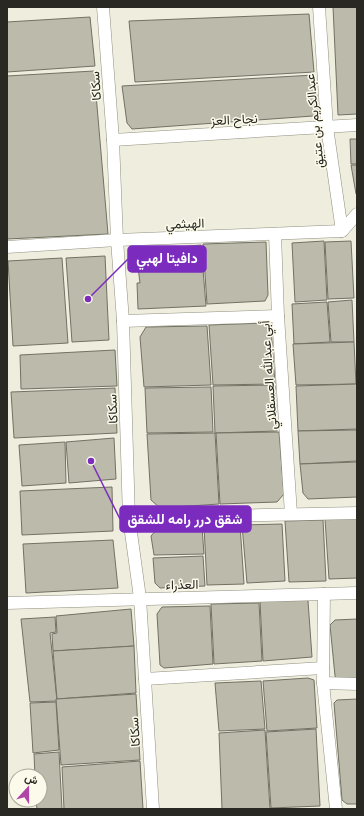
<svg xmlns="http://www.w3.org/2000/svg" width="364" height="816" font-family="Raleway,Vazirmatn,sans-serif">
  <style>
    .building { fill: #bbbaab; stroke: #727163 }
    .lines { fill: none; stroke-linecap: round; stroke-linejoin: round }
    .minor-casing { stroke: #919081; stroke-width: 13 }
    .minor { stroke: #fff; stroke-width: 12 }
    .labels { text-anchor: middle; stroke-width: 3; stroke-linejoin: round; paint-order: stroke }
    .street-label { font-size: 13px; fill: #292823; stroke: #fcfbeb }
    .leader { fill: none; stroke: #7b2cbf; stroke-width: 1.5 }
    .callout-dot { fill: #7b2cbf; stroke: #fcfbeb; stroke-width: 1.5 }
    .callout { fill: #7b2cbf; stroke: #7b2cbf; stroke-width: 1.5 }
    .callout-label { font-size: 14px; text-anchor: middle; font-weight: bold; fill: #fff }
  </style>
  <rect width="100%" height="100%" fill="#eeedde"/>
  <!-- building -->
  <g class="building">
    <path d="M 333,7 L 357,7 L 357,114 L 338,115 Z"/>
    <path d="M 309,14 L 314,72 L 135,82 L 129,21 Z"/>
    <path d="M 90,17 L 95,66 L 7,72 L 7,22 Z"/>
    <path d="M 94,71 L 108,234 L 7,239 L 7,76 Z"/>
    <path d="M 314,75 L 319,111 L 313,116 L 132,129 L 127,123 L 122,86 Z"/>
    <path d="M 350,139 L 357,139 L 357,164 L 351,164 Z"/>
    <path d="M 351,165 L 357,165 L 357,194 L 356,194 Z"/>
    <path d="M 324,241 L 327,300 L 295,302 L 292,243 Z"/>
    <path d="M 351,241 L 354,298 L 328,299 L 325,242 Z"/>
    <path d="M 266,242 L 268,295 L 265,301 L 207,304 L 203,244 Z"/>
    <path d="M 201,245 L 206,306 L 138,309 L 137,283 L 140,283 L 136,251 Z"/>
    <path d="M 105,256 L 109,340 L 72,342 L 66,258 Z"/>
    <path d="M 62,258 L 68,343 L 13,346 L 8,261 Z"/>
    <path d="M 352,300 L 354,342 L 331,342 L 328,302 Z"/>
    <path d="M 327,302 L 330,342 L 294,344 L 292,304 Z"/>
    <path d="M 266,323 L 271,327 L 275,384 L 213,385 L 209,325 Z"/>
    <path d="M 207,326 L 211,385 L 144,387 L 140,337 L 146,327 Z"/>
    <path d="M 354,342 L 356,384 L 296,385 L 293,344 Z"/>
    <path d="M 115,350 L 117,386 L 21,389 L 20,355 Z"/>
    <path d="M 357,384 L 357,429 L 298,431 L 296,386 Z"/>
    <path d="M 275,385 L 277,431 L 215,433 L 213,386 Z"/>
    <path d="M 211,387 L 213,432 L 147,433 L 145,388 Z"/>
    <path d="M 115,388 L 117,433 L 14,438 L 11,392 Z"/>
    <path d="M 357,430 L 357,461 L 300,464 L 298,431 Z"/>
    <path d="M 279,432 L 284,494 L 277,502 L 220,504 L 216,433 Z"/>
    <path d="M 215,433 L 219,504 L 160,508 L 151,500 L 147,434 Z"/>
    <path d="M 114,438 L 116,479 L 69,483 L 66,442 Z"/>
    <path d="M 65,442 L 66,483 L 22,486 L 19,445 Z"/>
    <path d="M 357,462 L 357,497 L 308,499 L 303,493 L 300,464 Z"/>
    <path d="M 112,487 L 113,531 L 22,535 L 20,491 Z"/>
    <path d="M 357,518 L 357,578 L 329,579 L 325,519 Z"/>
    <path d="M 323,520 L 326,581 L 289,582 L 285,521 Z"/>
    <path d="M 282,524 L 285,581 L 247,583 L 242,525 Z"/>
    <path d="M 240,525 L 244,584 L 207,585 L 204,526 Z"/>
    <path d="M 202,527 L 204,554 L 154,555 L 151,536 L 158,528 Z"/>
    <path d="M 113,540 L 118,588 L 26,593 L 23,544 Z"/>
    <path d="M 203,556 L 205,586 L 160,588 L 155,583 L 153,558 Z"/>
    <path d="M 302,599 L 308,601 L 312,657 L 263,661 L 260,601 Z"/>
    <path d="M 259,603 L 262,661 L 214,664 L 211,604 Z"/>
    <path d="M 210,606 L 213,664 L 164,668 L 160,665 L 157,614 L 162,607 Z"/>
    <path d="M 131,609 L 134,646 L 53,651 L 52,634 L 57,633 L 56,616 Z"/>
    <path d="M 55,617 L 56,632 L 50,633 L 57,701 L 30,702 L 21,619 Z"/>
    <path d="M 357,619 L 357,679 L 337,679 L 335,676 L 330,625 L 335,620 Z"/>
    <path d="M 134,646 L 136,693 L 57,699 L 53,651 Z"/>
    <path d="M 308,678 L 314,680 L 317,728 L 267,731 L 263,681 Z"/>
    <path d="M 261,681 L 265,729 L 219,731 L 215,683 Z"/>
    <path d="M 136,694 L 140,760 L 61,765 L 56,699 Z"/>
    <path d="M 357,699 L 357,804 L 347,804 L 342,800 L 334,703 L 337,700 Z"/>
    <path d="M 56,702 L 59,750 L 33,753 L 30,703 Z"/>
    <path d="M 316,729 L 320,806 L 271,808 L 266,732 Z"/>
    <path d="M 265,730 L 270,809 L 222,809 L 219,733 Z"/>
    <path d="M 59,752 L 62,809 L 37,809 L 36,800 L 40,800 L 40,776 L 35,776 L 34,754 Z"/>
    <path d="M 140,761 L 143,809 L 64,809 L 62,767 Z"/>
  </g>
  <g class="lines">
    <defs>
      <g id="minor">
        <path d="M 103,7 L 113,140 L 117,240 L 123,321 L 129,518 L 140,598 L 153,809"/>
        <path d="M 319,7 L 327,127 L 342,231"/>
        <path d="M 113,140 L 357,125"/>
        <path d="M 275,234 L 278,316 L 291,514"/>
        <path d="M 7,247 L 117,240 L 342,231 L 357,214"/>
        <path d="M 123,321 L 278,316"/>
        <path d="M 129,518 L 357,513"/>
        <path d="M 324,594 L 323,683 L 336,809"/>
        <path d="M 7,603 L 357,593"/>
        <path d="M 145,679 L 323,668"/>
        <path d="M 323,683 L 357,684"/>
      </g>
    </defs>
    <!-- minor casing -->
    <use href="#minor" class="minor-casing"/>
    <!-- minor -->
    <use href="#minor" class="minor"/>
  </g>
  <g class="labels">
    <!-- street labels -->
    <g class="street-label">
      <text transform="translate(95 86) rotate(-94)" y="5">سكاكا</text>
      <text transform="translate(234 119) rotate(-3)" y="5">نجاح العز</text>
      <text transform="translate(314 121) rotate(-96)" y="5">عبدالكريم بن عتيق</text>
      <text transform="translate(185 223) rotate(-2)" y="5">الهيثمي</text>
      <text transform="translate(268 375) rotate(-94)" y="5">أبي عبدالله العسقلاني</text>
      <text transform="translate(112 409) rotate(-92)" y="5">سكاكا</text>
      <text transform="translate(182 584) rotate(-1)" y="5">العذراء</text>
      <text transform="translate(134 732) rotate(-94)" y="5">سكاكا</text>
    </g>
  </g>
  <!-- callouts -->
  <path class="leader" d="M88 299L128 259M91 461L120 519"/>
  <g class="callout-dot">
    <circle cx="88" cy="299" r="4"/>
    <circle cx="91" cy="461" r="4"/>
  </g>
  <g class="callout">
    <rect x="128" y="246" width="78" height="26" rx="4"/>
    <rect x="120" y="506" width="131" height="26" rx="4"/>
  </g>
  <g class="callout-label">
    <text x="167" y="263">دافيتا لهبي</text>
    <text x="185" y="524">شقق درر رامه للشقق</text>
  </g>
  <!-- border -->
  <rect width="364" height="816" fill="none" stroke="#292823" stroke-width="16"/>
  <!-- north arrow -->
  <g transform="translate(28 788) rotate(21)"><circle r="19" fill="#fcfbeb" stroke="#a8a79b"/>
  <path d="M0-3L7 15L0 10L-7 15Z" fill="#b045a6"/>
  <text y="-6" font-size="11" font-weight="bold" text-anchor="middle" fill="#292823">ش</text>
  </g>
</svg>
